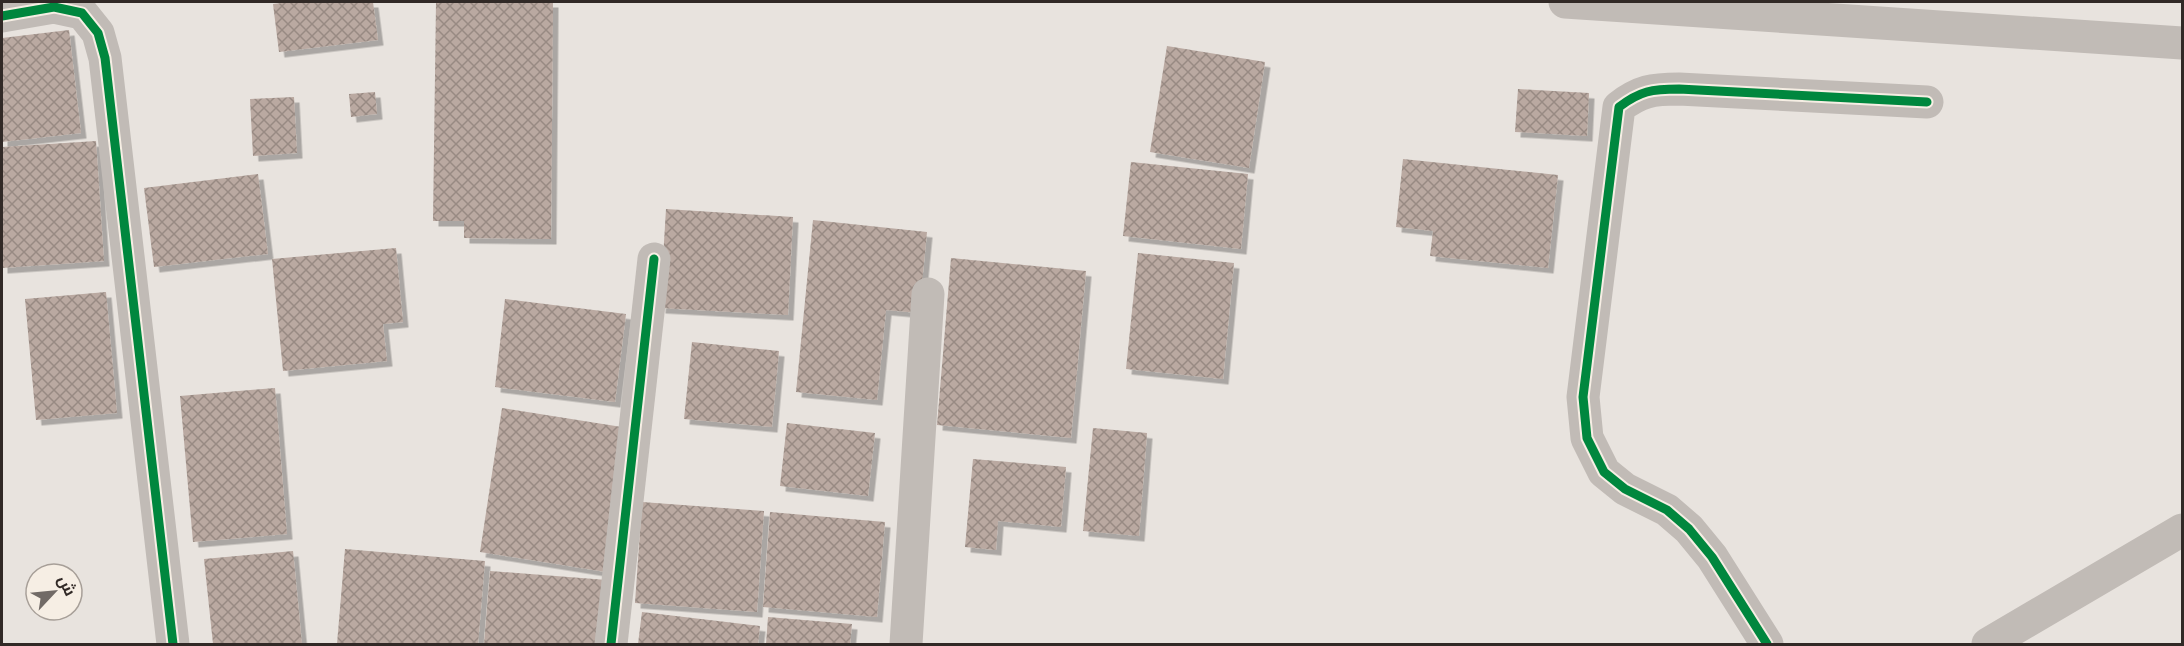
<svg xmlns="http://www.w3.org/2000/svg" width="2184" height="646" font-family="'Public Sans',Cairo,sans-serif">
  <style>
    .building { fill: url(#building-cross-hatch); filter: url(#shadow) }
    .lines { fill: none; stroke-linecap: round; stroke-linejoin: round }
    .street { stroke: #c1bbb6; stroke-width: 33 }
    .cycleway-casing { stroke: #f6eee4; stroke-width: 13 }
    .cycleway { stroke: #00873e; stroke-width: 9 }
  </style>
  <defs>
    <pattern id="building-cross-hatch" width="8" height="8" patternUnits="userSpaceOnUse" patternTransform="scale(1.5)"><rect width="8" height="8" fill="#baa9a1"/><path d="M0 0l8 8M0 8l8-8" fill="none" stroke="#988a83"/></pattern>
    <filter id="shadow"><feDropShadow dx="5.5" dy="5.5" stdDeviation="0" flood-color="#0004"/></filter>
  </defs>
  <rect width="100%" height="100%" fill="#e8e3de"/>
  <!-- building -->
  <g class="building">
    <path d="M 290,2 L 373,2 L 378,40 L 279,52 L 273,4 Z"/>
    <path d="M 436,2 L 553,2 L 551,239 L 464,238 L 464,221 L 433,221 Z"/>
    <path d="M 69,30 L 81,133 L 2,142 L 2,38 Z"/>
    <path d="M 1167,46 L 1265,62 L 1249,168 L 1150,152 Z"/>
    <path d="M 1518,89 L 1589,93 L 1587,136 L 1515,132 Z"/>
    <path d="M 375,92 L 377,114 L 351,117 L 349,94 Z"/>
    <path d="M 294,97 L 297,153 L 253,156 L 250,99 Z"/>
    <path d="M 96,141 L 104,261 L 2,268 L 2,147 Z"/>
    <path d="M 1403,159 L 1558,175 L 1548,268 L 1430,256 L 1433,231 L 1396,227 Z"/>
    <path d="M 1131,162 L 1248,174 L 1241,249 L 1123,236 Z"/>
    <path d="M 258,174 L 268,254 L 154,267 L 144,188 Z"/>
    <path d="M 666,209 L 793,217 L 788,315 L 660,308 Z"/>
    <path d="M 813,220 L 927,232 L 919,313 L 886,310 L 877,400 L 796,392 Z"/>
    <path d="M 396,248 L 403,322 L 383,324 L 387,361 L 283,371 L 272,259 Z"/>
    <path d="M 1138,253 L 1234,263 L 1223,379 L 1126,369 Z"/>
    <path d="M 951,258 L 1086,271 L 1071,438 L 937,425 Z"/>
    <path d="M 106,292 L 117,413 L 36,420 L 25,299 Z"/>
    <path d="M 505,299 L 626,314 L 615,402 L 495,387 Z"/>
    <path d="M 692,342 L 779,351 L 772,427 L 684,419 Z"/>
    <path d="M 275,388 L 287,534 L 193,542 L 180,396 Z"/>
    <path d="M 502,408 L 628,428 L 606,572 L 480,552 Z"/>
    <path d="M 787,423 L 875,433 L 868,496 L 780,486 Z"/>
    <path d="M 1093,428 L 1147,433 L 1139,536 L 1083,531 Z"/>
    <path d="M 973,459 L 1066,467 L 1061,527 L 998,521 L 996,550 L 965,547 Z"/>
    <path d="M 642,502 L 764,511 L 757,612 L 635,603 Z"/>
    <path d="M 770,512 L 885,522 L 877,617 L 763,607 Z"/>
    <path d="M 345,549 L 485,561 L 478,644 L 337,644 Z"/>
    <path d="M 293,551 L 302,644 L 213,644 L 204,559 Z"/>
    <path d="M 490,571 L 607,580 L 602,644 L 484,644 Z"/>
    <path d="M 642,612 L 760,626 L 758,644 L 638,644 Z"/>
    <path d="M 768,617 L 852,624 L 850,644 L 766,644 Z"/>
  </g>
  <g class="lines">
    <!-- street -->
    <g class="street">
      <path d="M 1565,2 L 2182,43"/>
      <path d="M 2,16 L 54,7 L 82,13 L 98,33 L 105,58 L 173,644"/>
      <path d="M 611,644 L 654,259"/>
      <path d="M 906,644 L 928,294"/>
      <path d="M 1767,644 L 1712,557 L 1689,529 L 1667,510 L 1625,489 L 1604,472 L 1587,438 L 1583,397 L 1619,107 C 1640,91 1652,89 1679,89 L 1927,102"/>
      <path d="M 1988,644 L 2182,530"/>
    </g>
    <defs>
      <g id="cycleway">
        <path d="M 2,16 L 54,7 L 82,13 L 98,33 L 105,58 L 173,644"/>
        <path d="M 611,644 L 654,259"/>
        <path d="M 1767,644 L 1712,557 L 1689,529 L 1667,510 L 1625,489 L 1604,472 L 1587,438 L 1583,397 L 1619,107 C 1640,91 1652,89 1679,89 L 1927,102"/>
      </g>
    </defs>
    <!-- cycleway casing -->
    <use href="#cycleway" class="cycleway-casing"/>
    <!-- cycleway -->
    <use href="#cycleway" class="cycleway"/>
  </g>
  <!-- border -->
  <rect width="2184" height="646" fill="none" stroke="#312926" stroke-width="6"/>
  <!-- north arrow -->
  <g transform="translate(54 592) rotate(64)"><circle r="28" fill="#f6eee4" stroke="#a79f98" stroke-width="1.5"/>
  <path d="M0-4.5L10 22L0 15L-10 22Z" fill="#716a66"/>
  <text y="-9" font-size="16" font-weight="bold" text-anchor="middle" fill="#312926">ش</text>
  </g>
</svg>
